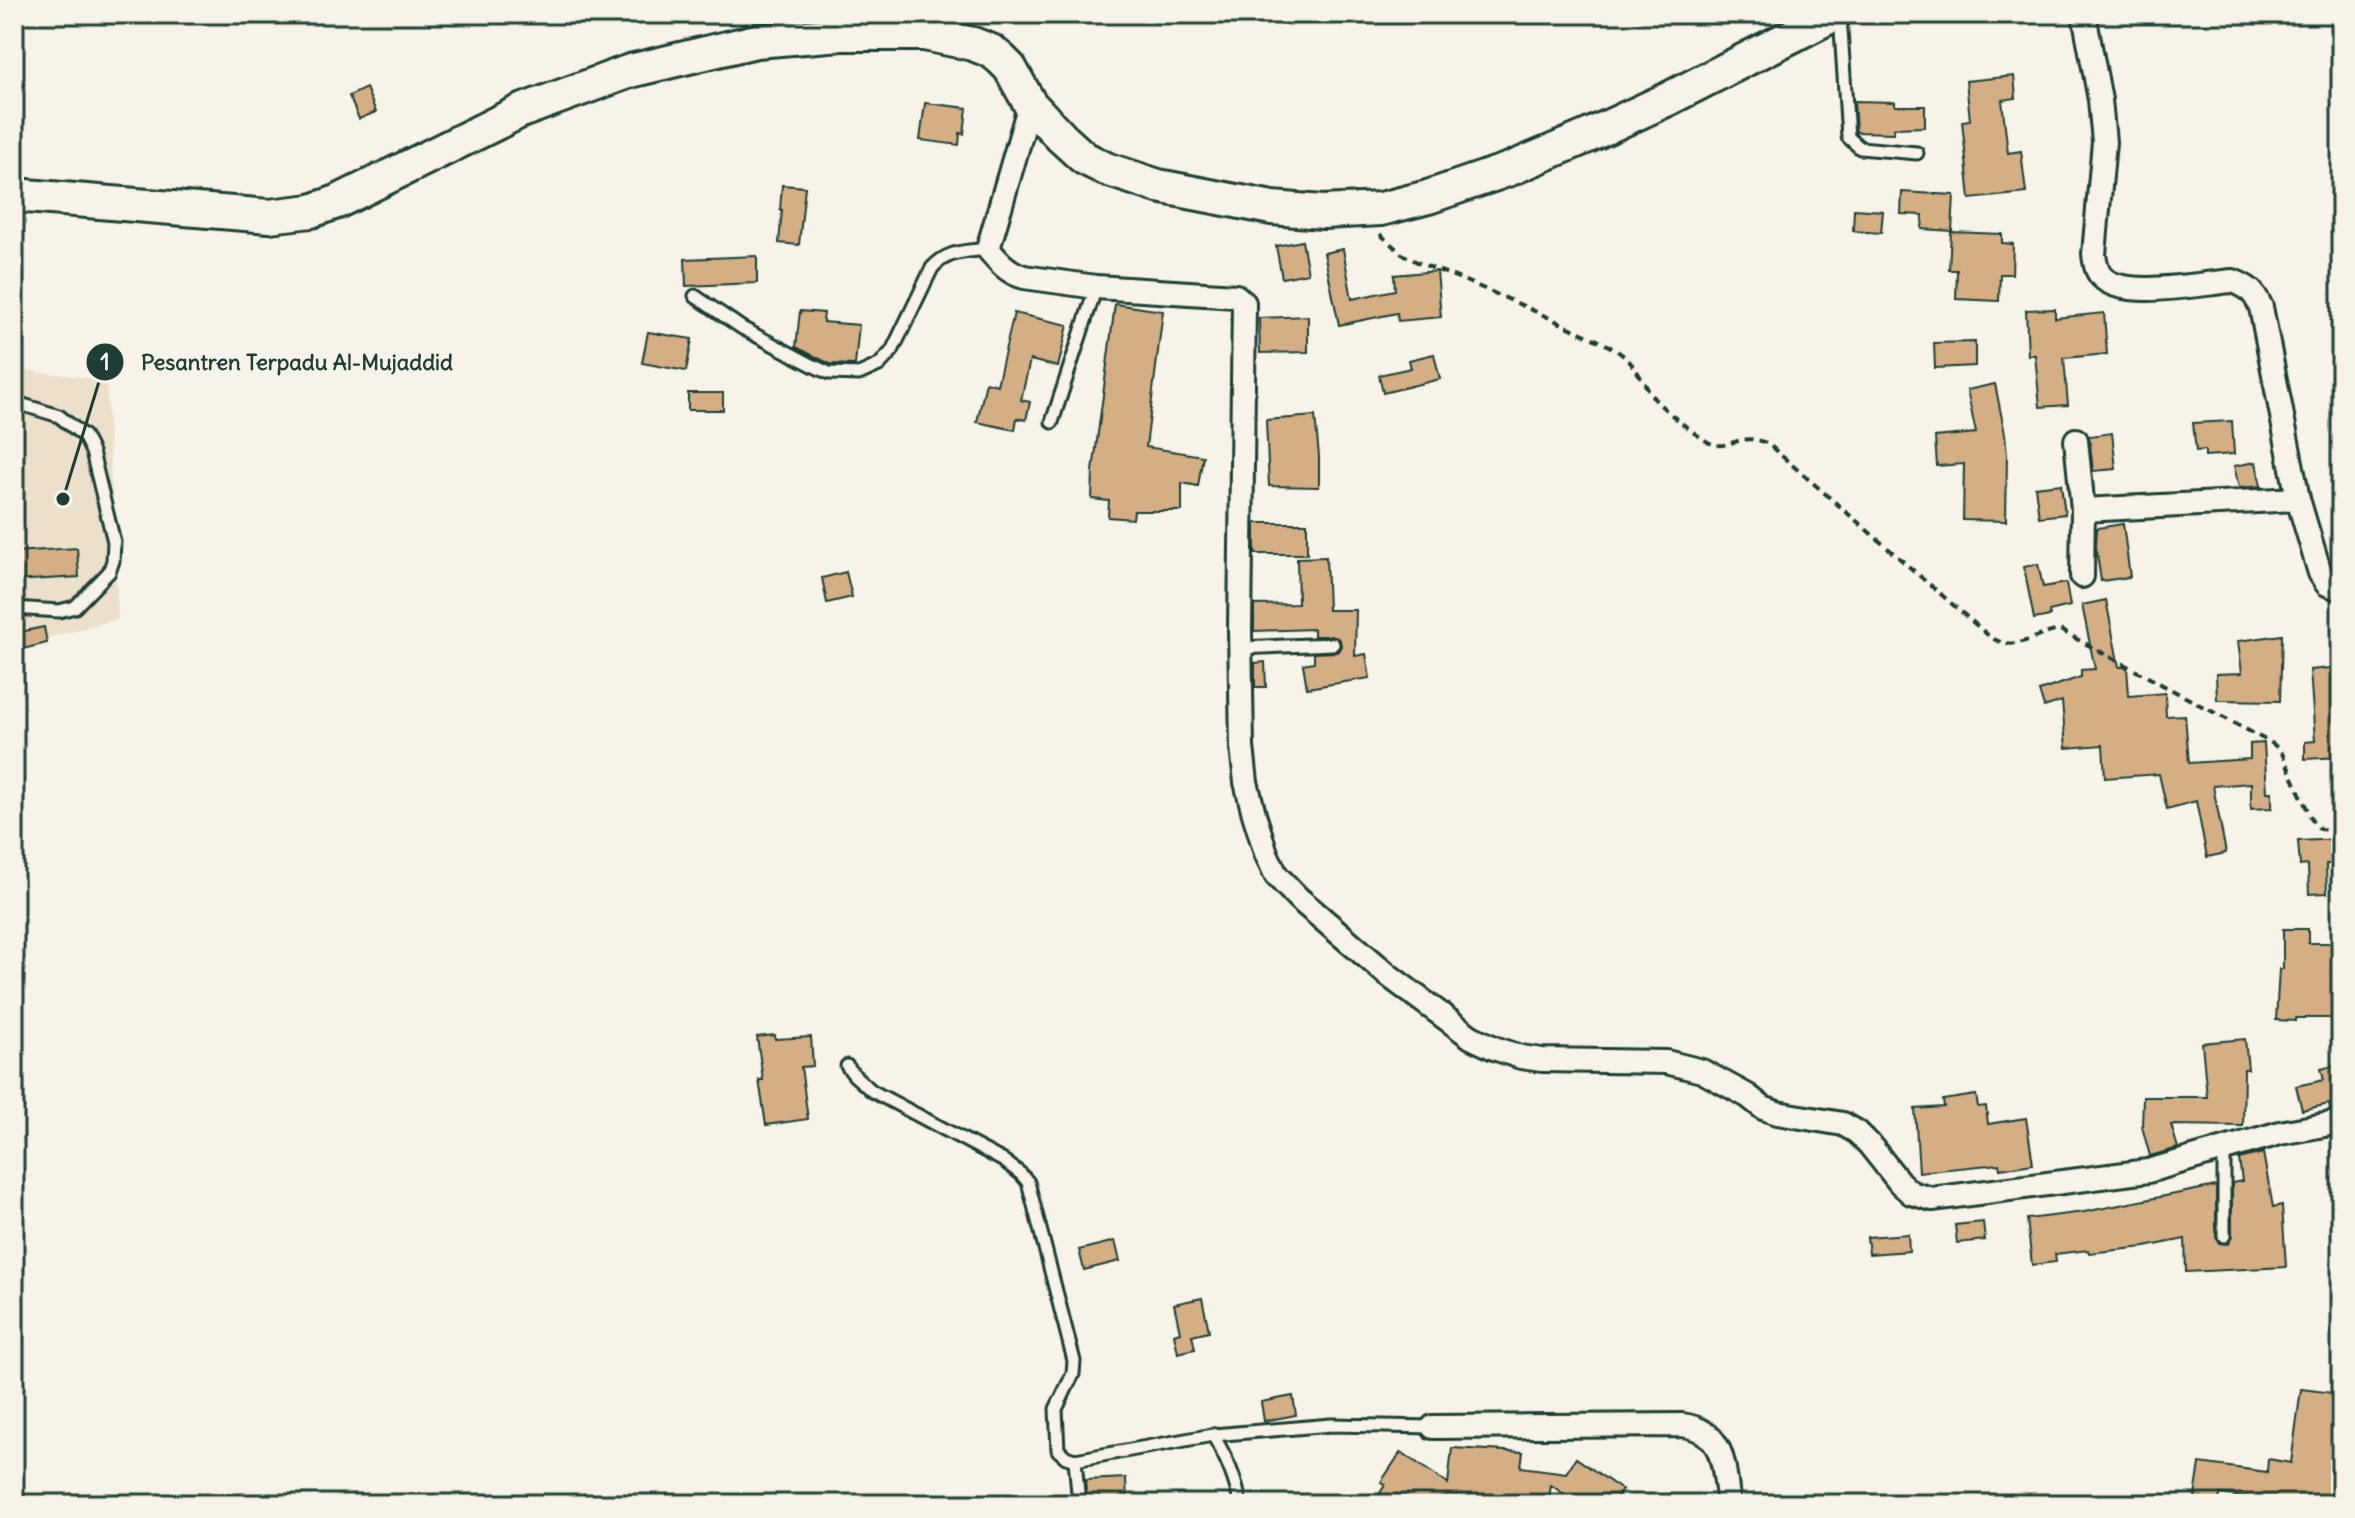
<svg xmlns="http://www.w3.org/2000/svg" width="2355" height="1518" font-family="Delius,sans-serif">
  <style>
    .built { fill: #ecdfcb }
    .building { fill: #d4af86; stroke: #1f3d34; stroke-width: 2 }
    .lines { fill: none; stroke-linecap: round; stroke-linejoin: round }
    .lane-casing { stroke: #1f3d34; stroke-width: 17 }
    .street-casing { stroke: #1f3d34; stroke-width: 28 }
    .secondary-casing { stroke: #1f3d34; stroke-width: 38 }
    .path { stroke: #1f3d34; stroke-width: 4; stroke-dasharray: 8 6; stroke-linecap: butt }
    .lane { stroke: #f7f3e8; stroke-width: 11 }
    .street { stroke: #f7f3e8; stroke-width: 22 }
    .secondary { stroke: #f7f3e8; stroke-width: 32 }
    .leader { fill: none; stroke: #1f3d34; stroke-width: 3 }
    .callout-dot { fill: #1f3d34; stroke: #f7f3e8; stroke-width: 3 }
    .mark-label { font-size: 24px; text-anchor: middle; font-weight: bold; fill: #fff }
    .callout-label { font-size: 22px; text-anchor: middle; font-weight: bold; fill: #1f3d34; stroke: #f7f3e8; stroke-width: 6; stroke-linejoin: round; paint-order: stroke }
  </style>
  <rect width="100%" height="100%" fill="#f7f3e8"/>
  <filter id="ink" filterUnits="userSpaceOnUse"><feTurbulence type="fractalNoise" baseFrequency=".0125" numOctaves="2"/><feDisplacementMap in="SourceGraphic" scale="16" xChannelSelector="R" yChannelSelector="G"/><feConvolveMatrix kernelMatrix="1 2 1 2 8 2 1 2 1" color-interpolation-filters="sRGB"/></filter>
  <g filter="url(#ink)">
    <!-- built -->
    <path class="built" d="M 14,369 L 106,380 L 118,619 L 14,647 Z"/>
    <!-- building -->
    <g class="building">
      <path d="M 2014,76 L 2016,98 L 2002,100 L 2008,153 L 2021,151 L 2026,193 L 1970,199 L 1962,121 L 1970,120 L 1966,81 Z"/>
      <path d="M 366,88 L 376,112 L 359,119 L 349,96 Z"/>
      <path d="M 1854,101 L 1895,102 L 1895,106 L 1925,106 L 1925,127 L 1894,128 L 1894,133 L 1856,132 Z"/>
      <path d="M 925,103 L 967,108 L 964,134 L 960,133 L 959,145 L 920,140 Z"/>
      <path d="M 782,185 L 805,187 L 799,245 L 779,243 L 782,210 L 780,210 Z"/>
      <path d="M 1902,192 L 1954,195 L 1952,231 L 1922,229 L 1923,215 L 1901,214 Z"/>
      <path d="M 1854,209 L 1883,211 L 1881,233 L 1853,231 Z"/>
      <path d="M 1951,232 L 2002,234 L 2002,243 L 2013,244 L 2012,274 L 2000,274 L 1999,301 L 1956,299 L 1957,270 L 1949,270 Z"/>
      <path d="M 1302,241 L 1308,273 L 1282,278 L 1276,246 Z"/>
      <path d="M 1343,249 L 1352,299 L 1395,290 L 1394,275 L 1437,271 L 1441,317 L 1398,321 L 1397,313 L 1339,325 L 1324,253 Z"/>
      <path d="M 757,256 L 757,283 L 686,286 L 685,259 Z"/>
      <path d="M 1115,304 L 1163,311 L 1146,447 L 1203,456 L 1198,486 L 1182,483 L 1182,511 L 1134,511 L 1133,519 L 1108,517 L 1109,501 L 1092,499 L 1093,471 Z"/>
      <path d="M 2055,309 L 2055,318 L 2104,313 L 2107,354 L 2064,358 L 2068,405 L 2040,407 L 2035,355 L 2028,355 L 2026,310 Z"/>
      <path d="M 800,311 L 824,313 L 823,322 L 859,325 L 855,365 L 830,364 L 796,347 Z"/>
      <path d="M 1014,313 L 1068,325 L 1058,367 L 1030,360 L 1021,400 L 1030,402 L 1026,420 L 1017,418 L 1015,430 L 977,422 L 986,382 L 997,385 Z"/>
      <path d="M 1308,316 L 1308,352 L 1260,353 L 1259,318 Z"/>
      <path d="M 648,332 L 692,339 L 686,371 L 642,363 Z"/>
      <path d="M 1975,342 L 1975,366 L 1935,368 L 1934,343 Z"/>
      <path d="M 1434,354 L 1440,379 L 1383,393 L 1379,375 L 1411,368 L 1409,360 Z"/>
      <path d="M 1995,384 L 2005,434 L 2007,455 L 2006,521 L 1963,520 L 1964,464 L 1937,466 L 1935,437 L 1976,433 L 1967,390 Z"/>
      <rect x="688" y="393" width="35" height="17"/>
      <path d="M 1315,416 L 1319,456 L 1319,487 L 1269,486 L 1266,420 Z"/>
      <path d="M 2232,421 L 2234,454 L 2205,456 L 2205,450 L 2196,451 L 2193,423 Z"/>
      <path d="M 2112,433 L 2116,469 L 2093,471 L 2089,436 Z"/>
      <path d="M 2256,462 L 2261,486 L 2239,488 L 2234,466 Z"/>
      <path d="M 2061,484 L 2065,514 L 2039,517 L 2035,487 Z"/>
      <rect x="1255" y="523" width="52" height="31"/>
      <path d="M 2123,524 L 2130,577 L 2101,581 L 2096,547 L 2097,528 Z"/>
      <path d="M 77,548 L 79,577 L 14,581 L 14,552 Z"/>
      <path d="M 1326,557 L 1328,610 L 1356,610 L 1355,656 L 1366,654 L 1370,678 L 1307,688 L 1303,664 L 1314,662 L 1314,653 L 1337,652 L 1341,647 L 1340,640 L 1333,636 L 1314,636 L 1314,629 L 1254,631 L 1254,605 L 1298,604 L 1297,558 Z"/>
      <path d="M 2038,564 L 2043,587 L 2066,583 L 2070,606 L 2049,611 L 2050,616 L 2034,619 L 2024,567 Z"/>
      <path d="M 846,572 L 852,597 L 827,603 L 822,578 Z"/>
      <path d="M 2106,600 L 2119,667 L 2127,667 L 2129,696 L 2165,693 L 2166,716 L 2185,715 L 2189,763 L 2250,759 L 2250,744 L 2264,743 L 2267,792 L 2272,792 L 2272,808 L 2251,809 L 2251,783 L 2213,786 L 2226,853 L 2207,857 L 2196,801 L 2167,809 L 2159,774 L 2105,778 L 2103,745 L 2066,748 L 2062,701 L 2044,707 L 2039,691 L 2081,677 L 2081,670 L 2095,669 L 2082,605 Z"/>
      <path d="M 44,627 L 47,643 L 23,649 L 20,632 Z"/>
      <path d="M 2282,635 L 2280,701 L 2217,700 L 2216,674 L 2242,673 L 2238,641 Z"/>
      <path d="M 1265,662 L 1266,687 L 1255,687 L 1255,663 Z"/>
      <path d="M 2341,667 L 2341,693 L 2335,694 L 2340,757 L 2305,759 L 2305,742 L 2315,741 L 2310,670 Z"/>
      <path d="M 2341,839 L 2341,864 L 2326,864 L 2327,893 L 2309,894 L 2308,865 L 2300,866 L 2298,841 Z"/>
      <path d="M 2283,929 L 2308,929 L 2308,943 L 2341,943 L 2341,1018 L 2295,1018 L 2295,1021 L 2276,1020 L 2279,969 L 2283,969 Z"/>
      <path d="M 775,1035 L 775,1039 L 811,1037 L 813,1066 L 801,1067 L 808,1119 L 766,1125 L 759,1080 L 763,1080 L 757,1037 Z"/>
      <path d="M 2245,1039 L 2248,1069 L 2244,1069 L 2243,1126 L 2171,1125 L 2178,1148 L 2150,1156 L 2142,1127 L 2143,1097 L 2207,1097 L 2202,1043 Z"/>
      <path d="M 2341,1064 L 2341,1108 L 2330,1110 L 2329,1104 L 2302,1110 L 2296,1086 L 2324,1080 L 2321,1069 Z"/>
      <path d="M 1976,1095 L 1978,1107 L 1986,1106 L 1988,1124 L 2026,1118 L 2033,1164 L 2000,1169 L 1999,1164 L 1919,1172 L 1915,1109 L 1944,1107 L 1943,1100 Z"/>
      <path d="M 2263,1153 L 2273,1207 L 2282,1205 L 2286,1267 L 2186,1272 L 2185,1239 L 2145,1247 L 2089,1253 L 2088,1250 L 2055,1254 L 2056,1262 L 2032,1265 L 2027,1219 L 2084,1212 L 2216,1186 L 2216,1237 L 2219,1243 L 2228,1244 L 2232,1236 L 2232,1183 L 2242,1181 L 2239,1159 Z"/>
      <path d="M 1983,1222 L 1985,1240 L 1957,1243 L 1955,1225 Z"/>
      <path d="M 1908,1234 L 1909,1251 L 1869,1254 L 1867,1237 Z"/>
      <path d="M 1115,1241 L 1120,1261 L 1084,1270 L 1079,1250 Z"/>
      <path d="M 1202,1298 L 1209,1331 L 1192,1335 L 1195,1349 L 1178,1353 L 1174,1334 L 1180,1332 L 1174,1304 Z"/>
      <path d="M 2301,1389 L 2334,1393 L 2332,1409 L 2341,1410 L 2341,1441 L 2337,1468 L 2341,1468 L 2341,1504 L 2272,1504 L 2272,1501 L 2220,1494 L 2219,1504 L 2194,1504 L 2200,1463 L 2267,1472 L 2268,1459 L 2291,1463 Z"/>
      <path d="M 1293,1396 L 1296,1415 L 1264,1421 L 1261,1402 Z"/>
      <path d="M 1452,1448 L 1523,1452 L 1521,1467 L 1566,1473 L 1576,1458 L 1622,1490 L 1612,1504 L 1578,1504 L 1551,1485 L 1548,1504 L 1510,1504 L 1470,1499 L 1477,1504 L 1386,1504 L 1377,1498 L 1385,1485 L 1381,1482 L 1401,1452 L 1448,1484 Z"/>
      <path d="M 1126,1478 L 1127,1504 L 1087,1504 L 1085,1480 Z"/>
    </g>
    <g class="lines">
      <defs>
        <g id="lane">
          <path d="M 1840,15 L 1848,137 L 1860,148 L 1917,153"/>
          <path d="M 927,30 L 941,14"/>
          <path d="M 695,296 L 742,328 L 814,366 L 829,373 L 859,374 L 879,365 L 892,351 L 932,268 C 948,250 965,252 988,249"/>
          <path d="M 14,402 L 59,416 L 84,436 L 92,452 L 114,542 L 113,561 L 109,572 L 75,607 L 59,611 L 14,608"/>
          <path d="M 1052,422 L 1096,287"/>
          <path d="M 1240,648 L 1333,644"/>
          <path d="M 847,1066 L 855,1076 L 872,1091 L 1004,1161 L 1021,1174 L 1028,1182 L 1074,1361 L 1073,1374 L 1056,1409 L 1058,1450 L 1066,1457 L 1075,1460 L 1079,1504"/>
          <path d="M 2224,1149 L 2224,1236"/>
          <path d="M 1213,1435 C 1226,1457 1236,1478 1240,1504"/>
          <path d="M 1075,1460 L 1213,1435 L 1331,1425 L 1433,1427"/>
        </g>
        <g id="street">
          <path d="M 2084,14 L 2100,100 L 2104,142 L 2094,254 C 2095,262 2096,271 2102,277 C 2123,300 2203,283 2233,281 C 2249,287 2254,292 2261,307 L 2298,499 L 2320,573 L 2327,584 L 2341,589"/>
          <path d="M 1030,104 L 988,249 C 999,262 1007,272 1024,277 L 1096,287 L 1236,296 L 1244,303 L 1240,630 L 1242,747 L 1246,782 L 1254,814 L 1266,853 L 1276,875 L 1298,898 L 1388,975 L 1471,1037 L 1494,1048 L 1521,1057 L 1542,1060 L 1666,1062 L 1702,1071 L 1748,1096 L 1763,1108 L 1777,1113 L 1843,1124 L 1857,1132 L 1869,1144 L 1900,1183 L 1911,1193 L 1932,1199 L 2148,1171 L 2280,1133 L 2341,1122"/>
          <path d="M 2076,440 L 2083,510 L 2082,576"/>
          <path d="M 2083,510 L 2298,499"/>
          <path d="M 1433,1427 L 1682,1425 C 1726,1431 1723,1467 1729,1504"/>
        </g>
        <path id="secondary" d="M 14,195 L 269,216 L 311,211 L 337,202 L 521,111 L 630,71 L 756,41 L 841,34 L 924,34 L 973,44 L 991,51 L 1001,59 L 1010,68 L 1030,104 L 1062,138 L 1084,158 L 1106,169 L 1158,186 L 1272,208 L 1323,212 L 1381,209 L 1428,197 L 1510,169 L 1588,136 L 1668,99 L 1835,14"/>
      </defs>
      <!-- lane casing -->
      <use href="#lane" class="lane-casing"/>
      <!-- street casing -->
      <use href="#street" class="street-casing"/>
      <!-- secondary casing -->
      <use href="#secondary" class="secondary-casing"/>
      <!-- path -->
      <path class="path" d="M 1380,234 L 1402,254 L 1419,263 C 1471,282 1522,305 1571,328 C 1589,337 1610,344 1625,357 C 1637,368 1644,384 1653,397 C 1660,407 1699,438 1710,443 C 1729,452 1740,430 1768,444 L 1990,637 C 2017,653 2031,635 2060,630 L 2273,744 L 2281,751 L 2312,820 L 2320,829 L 2341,831"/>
      <!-- lane -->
      <use href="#lane" class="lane"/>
      <!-- street -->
      <use href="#street" class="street"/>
      <!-- secondary -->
      <use href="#secondary" class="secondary"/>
    </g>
  </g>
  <!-- callouts -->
  <path class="leader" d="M63 499L105 362"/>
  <g class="callout-dot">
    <circle cx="63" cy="499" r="8"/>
    <circle cx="105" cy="362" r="20"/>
  </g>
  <g class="mark-label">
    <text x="105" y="370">1</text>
  </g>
  <g class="callout-label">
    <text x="297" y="370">Pesantren Terpadu Al-Mujaddid</text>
  </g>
  <!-- margin -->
  <rect width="2355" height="1518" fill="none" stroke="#f7f3e8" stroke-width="48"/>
  <rect x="24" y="24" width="2307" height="1470" fill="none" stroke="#1f3d34" stroke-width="3" filter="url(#ink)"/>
</svg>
